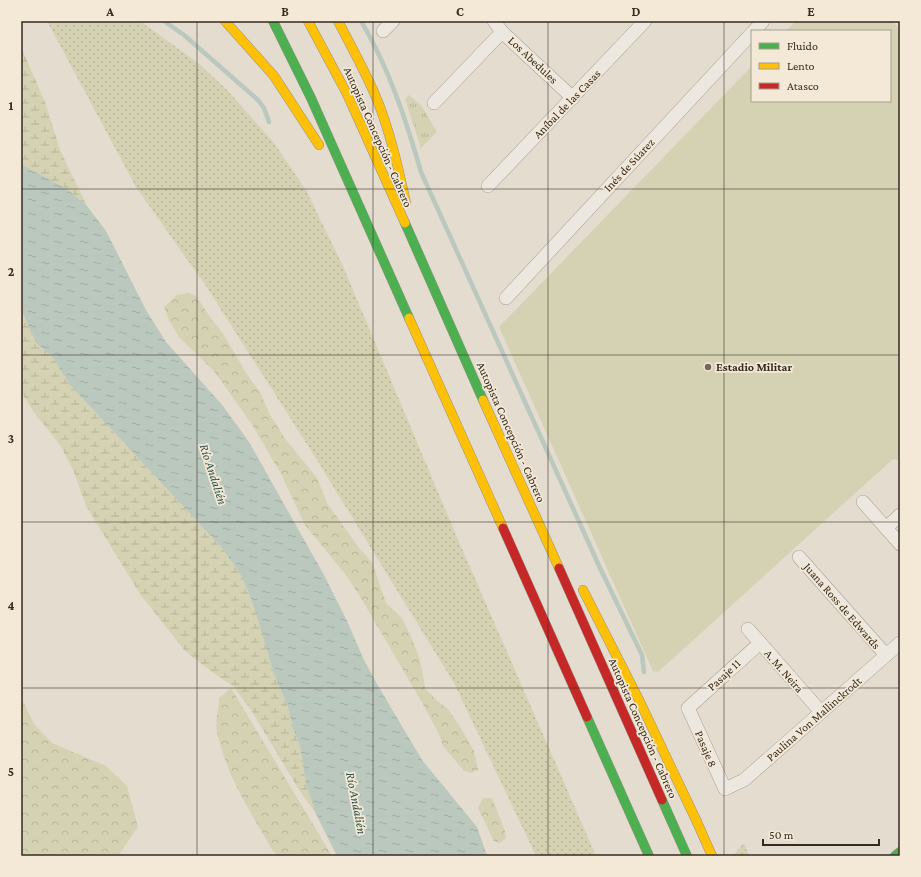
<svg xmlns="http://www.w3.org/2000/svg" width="921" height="877" font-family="'Crimson Pro',serif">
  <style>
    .grass { fill: url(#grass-dots) }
    .forest { fill: url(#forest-crowns) }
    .wetland { fill: url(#wetland-marsh) }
    .park { fill: url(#park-tufts) }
    .garden { fill: #d4d2b2 }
    .water { fill: url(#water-ripples) }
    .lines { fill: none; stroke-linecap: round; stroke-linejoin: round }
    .stream { stroke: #bac8be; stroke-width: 4.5 }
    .street-casing { stroke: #a9a197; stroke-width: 14 }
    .fast-casing { stroke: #989188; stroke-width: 10 }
    .slow-casing { stroke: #989188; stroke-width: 10 }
    .jam-casing { stroke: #989188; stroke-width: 10 }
    .street { stroke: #ece8e0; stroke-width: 13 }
    .fast { stroke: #4caf50; stroke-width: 9 }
    .slow { stroke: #ffc107; stroke-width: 9 }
    .jam { stroke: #c62828; stroke-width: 9 }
    .grid { fill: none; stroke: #372a20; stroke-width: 1; stroke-opacity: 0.55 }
    .poi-dot { fill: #73685d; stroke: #f3e9d6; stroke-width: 1.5 }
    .labels { text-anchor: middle; stroke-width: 3.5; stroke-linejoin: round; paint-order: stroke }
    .street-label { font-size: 12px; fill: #372a20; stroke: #f3e9d6 }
    .poi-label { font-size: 12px; font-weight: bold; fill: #372a20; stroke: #f3e9d6; text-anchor: start }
    .water-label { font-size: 13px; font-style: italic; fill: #315651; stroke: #f3e9d6 }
    .neatline { fill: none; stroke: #372a20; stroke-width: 1.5 }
    .grid-label { font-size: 13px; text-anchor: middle; font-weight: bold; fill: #372a20 }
  </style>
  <defs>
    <pattern id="grass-dots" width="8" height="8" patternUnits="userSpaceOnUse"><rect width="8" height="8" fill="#d4d2b2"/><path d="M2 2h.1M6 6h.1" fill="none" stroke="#b7b499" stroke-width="1.8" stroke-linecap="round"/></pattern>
    <pattern id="forest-crowns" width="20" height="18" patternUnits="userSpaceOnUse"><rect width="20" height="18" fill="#d4d2b2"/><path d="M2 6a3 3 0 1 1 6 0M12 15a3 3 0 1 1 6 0" fill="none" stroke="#b7b499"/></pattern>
    <pattern id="wetland-marsh" width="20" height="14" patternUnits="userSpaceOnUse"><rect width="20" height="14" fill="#d4d2b2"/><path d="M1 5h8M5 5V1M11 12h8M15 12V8" fill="none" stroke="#b7b499"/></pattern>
    <pattern id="park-tufts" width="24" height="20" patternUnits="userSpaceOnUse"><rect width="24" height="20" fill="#d4d2b2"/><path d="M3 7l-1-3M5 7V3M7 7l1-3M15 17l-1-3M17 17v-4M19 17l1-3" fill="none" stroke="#b7b499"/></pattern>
    <pattern id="water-ripples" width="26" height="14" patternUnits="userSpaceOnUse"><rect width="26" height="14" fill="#bac8be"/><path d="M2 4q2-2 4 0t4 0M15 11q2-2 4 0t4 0" fill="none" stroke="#a0aca3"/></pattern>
  </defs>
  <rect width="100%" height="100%" fill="#e3dccf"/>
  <!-- grass -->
  <g class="grass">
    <path d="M 47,21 L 140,21 L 198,63 L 228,91 L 274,143 L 306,190 L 342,264 L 456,535 L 596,856 L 536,856 L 454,683 L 312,452 L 208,289 L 136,187 Z"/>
    <path d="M 744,843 L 749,856 L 733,856 Z"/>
  </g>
  <!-- forest -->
  <g class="forest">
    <path d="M 188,293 L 196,296 L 212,320 L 222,332 L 248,376 L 260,392 L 270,415 L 286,440 L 317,478 L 327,503 L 359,548 L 372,562 L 386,603 L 401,617 L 411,636 L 420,660 L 425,688 L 436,700 L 447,708 L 459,725 L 474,751 L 478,770 L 471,773 L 464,771 L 443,746 L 439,734 L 420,699 L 361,598 L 346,575 L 305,525 L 281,474 L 251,423 L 214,371 L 179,337 L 169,320 L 164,307 L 177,295 Z"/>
    <path d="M 231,688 L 332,856 L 278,856 L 273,851 C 251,813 226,775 217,732 C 215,722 219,708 219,698 Z"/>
    <path d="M 21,697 L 34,724 L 52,743 L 106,766 L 127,786 L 138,827 L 118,856 L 21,856 Z"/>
    <path d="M 483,798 L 492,798 L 505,831 L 506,838 L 500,843 L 494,841 L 478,808 Z"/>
  </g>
  <!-- wetland -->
  <g class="wetland">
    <path d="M 21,47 L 45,102 L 60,150 L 87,206 L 67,189 L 21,164 Z"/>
    <path d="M 21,309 L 36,343 L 53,358 L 70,385 L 223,549 L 242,577 L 253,604 L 274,674 L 288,707 L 293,729 L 300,746 L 306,784 L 315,812 L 299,790 L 251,710 L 233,686 L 212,672 L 185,651 L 140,594 L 86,506 L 74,472 L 60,445 L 33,411 L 21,392 Z"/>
  </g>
  <!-- park -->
  <path class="park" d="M 409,95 L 421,105 L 437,132 L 421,148 L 405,99 Z"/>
  <!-- garden -->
  <path class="garden" d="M 796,21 L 893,21 L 900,30 L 900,460 L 893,459 L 658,672 L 653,671 L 499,327 L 752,66 L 752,101 L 890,101 L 890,31 L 786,31 Z"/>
  <!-- water -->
  <path class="water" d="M 21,164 L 67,189 L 87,206 L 106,231 L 146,310 L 166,342 L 223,406 L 249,442 L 324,575 L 348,623 L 363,658 L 377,684 L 422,760 L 477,827 L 487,856 L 337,856 L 315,812 L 306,784 L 300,746 L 293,729 L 288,707 L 274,674 L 253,604 L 242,577 L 223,549 L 70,385 L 53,358 L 36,343 L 21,309 Z"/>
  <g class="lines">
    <!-- stream -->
    <g class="stream">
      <path d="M 164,21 L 184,35 L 258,100 L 264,108 L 269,122"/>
      <path d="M 361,21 C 389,68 406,120 421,172 L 600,568 L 642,655 L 644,672"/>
    </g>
    <defs>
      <g id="street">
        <path d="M 494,21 L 502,32 L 573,98"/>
        <path d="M 383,31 L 393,21"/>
        <path d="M 754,31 L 763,21"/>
        <path d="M 434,103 L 502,32"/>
        <path d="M 488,186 L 645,21"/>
        <path d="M 506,298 L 752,33"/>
        <path d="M 863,502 L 900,544"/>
        <path d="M 886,528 L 900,515"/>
        <path d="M 799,557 L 886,655"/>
        <path d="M 748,629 L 821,712"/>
        <path d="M 760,643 L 688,708 L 725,789 L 744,780 L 900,643"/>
      </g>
      <g id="fast">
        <path d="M 273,21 L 311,98 L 409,318"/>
        <path d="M 405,223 L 483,400"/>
        <path d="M 587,717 L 649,856"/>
        <path d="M 662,800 L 687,856"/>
        <path d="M 895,856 L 900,852"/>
      </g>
      <g id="slow">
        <path d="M 225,21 L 274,76 L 319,145"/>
        <path d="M 308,21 L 347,94 L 405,223"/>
        <path d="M 338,21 C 351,46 365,71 376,97 C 390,131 398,167 406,203"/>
        <path d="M 409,318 L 503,528"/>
        <path d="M 483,400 L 559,568"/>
        <path d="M 583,590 L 639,700 L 697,822"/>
        <path d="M 697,822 L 712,856"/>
      </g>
      <g id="jam">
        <path d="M 503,528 L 587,717"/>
        <path d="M 559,568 L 662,800"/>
      </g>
    </defs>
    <!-- street casing -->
    <use href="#street" class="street-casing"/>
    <!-- fast casing -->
    <use href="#fast" class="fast-casing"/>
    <!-- slow casing -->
    <use href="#slow" class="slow-casing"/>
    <!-- jam casing -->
    <use href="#jam" class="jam-casing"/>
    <!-- street -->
    <use href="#street" class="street"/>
    <!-- fast -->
    <use href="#fast" class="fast"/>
    <!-- slow -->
    <use href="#slow" class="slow"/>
    <!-- jam -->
    <use href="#jam" class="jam"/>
  </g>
  <!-- grid -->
  <path class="grid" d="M 197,21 L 197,856M 373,21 L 373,856M 548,21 L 548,856M 724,21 L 724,856M 21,189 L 900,189M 21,355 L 900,355M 21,522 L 900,522M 21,688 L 900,688"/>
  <!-- markers -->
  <circle class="poi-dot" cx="708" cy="367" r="4"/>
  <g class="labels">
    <!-- street labels -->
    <g class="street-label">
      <text transform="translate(533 60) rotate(43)" y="4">Los Abedules</text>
      <text transform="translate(567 104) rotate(-46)" y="4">Aníbal de las Casas</text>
      <text transform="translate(378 137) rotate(66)" y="4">Autopista Concepción - Cabrero</text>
      <text transform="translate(629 165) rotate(-47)" y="4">Inés de Súarez</text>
      <text transform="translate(511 432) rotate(66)" y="4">Autopista Concepción - Cabrero</text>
      <text transform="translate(842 606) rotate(49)" y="4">Juana Ross de Edwards</text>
      <text transform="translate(784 671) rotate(49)" y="4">A. M. Neira</text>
      <text transform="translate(724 675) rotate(-43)" y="4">Pasaje 11</text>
      <text transform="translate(814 719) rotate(-41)" y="4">Paulina Von Mallinckrodt</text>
      <text transform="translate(643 728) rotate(66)" y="4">Autopista Concepción - Cabrero</text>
      <text transform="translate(706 749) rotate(67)" y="4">Pasaje 8</text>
    </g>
    <!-- poi labels -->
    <g class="poi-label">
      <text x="716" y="371">Estadio Militar</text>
    </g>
    <!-- water labels -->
    <g class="water-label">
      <text transform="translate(214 474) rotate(72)" y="5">Río Andalién</text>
      <text transform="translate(357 803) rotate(79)" y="5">Río Andalién</text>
    </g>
  </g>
  <!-- border -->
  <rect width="921" height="877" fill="none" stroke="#f3e9d6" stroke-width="44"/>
  <!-- legend -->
  <rect x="751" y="30" width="140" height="72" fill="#f3e9d6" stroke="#a89d8d"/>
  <rect x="759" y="43" width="20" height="6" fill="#4caf50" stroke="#a89d8d"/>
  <text x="787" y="50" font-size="12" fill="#372a20">Fluido</text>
  <rect x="759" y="63" width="20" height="6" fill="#ffc107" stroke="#a89d8d"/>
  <text x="787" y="70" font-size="12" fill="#372a20">Lento</text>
  <rect x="759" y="83" width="20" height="6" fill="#c62828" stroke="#a89d8d"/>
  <text x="787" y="90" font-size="12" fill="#372a20">Atasco</text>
  <!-- scale -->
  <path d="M763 839v6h116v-6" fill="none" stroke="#372a20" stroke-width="2"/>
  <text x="769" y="839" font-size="12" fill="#372a20" stroke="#f3e9d6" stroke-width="3" paint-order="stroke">50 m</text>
  <rect x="22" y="22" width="877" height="833" class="neatline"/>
  <g class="grid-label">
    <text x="110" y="16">A</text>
    <text x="285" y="16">B</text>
    <text x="460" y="16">C</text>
    <text x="636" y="16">D</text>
    <text x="811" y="16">E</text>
    <text x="11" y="110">1</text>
    <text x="11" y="276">2</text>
    <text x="11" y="443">3</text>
    <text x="11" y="610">4</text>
    <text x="11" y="776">5</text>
  </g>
</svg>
